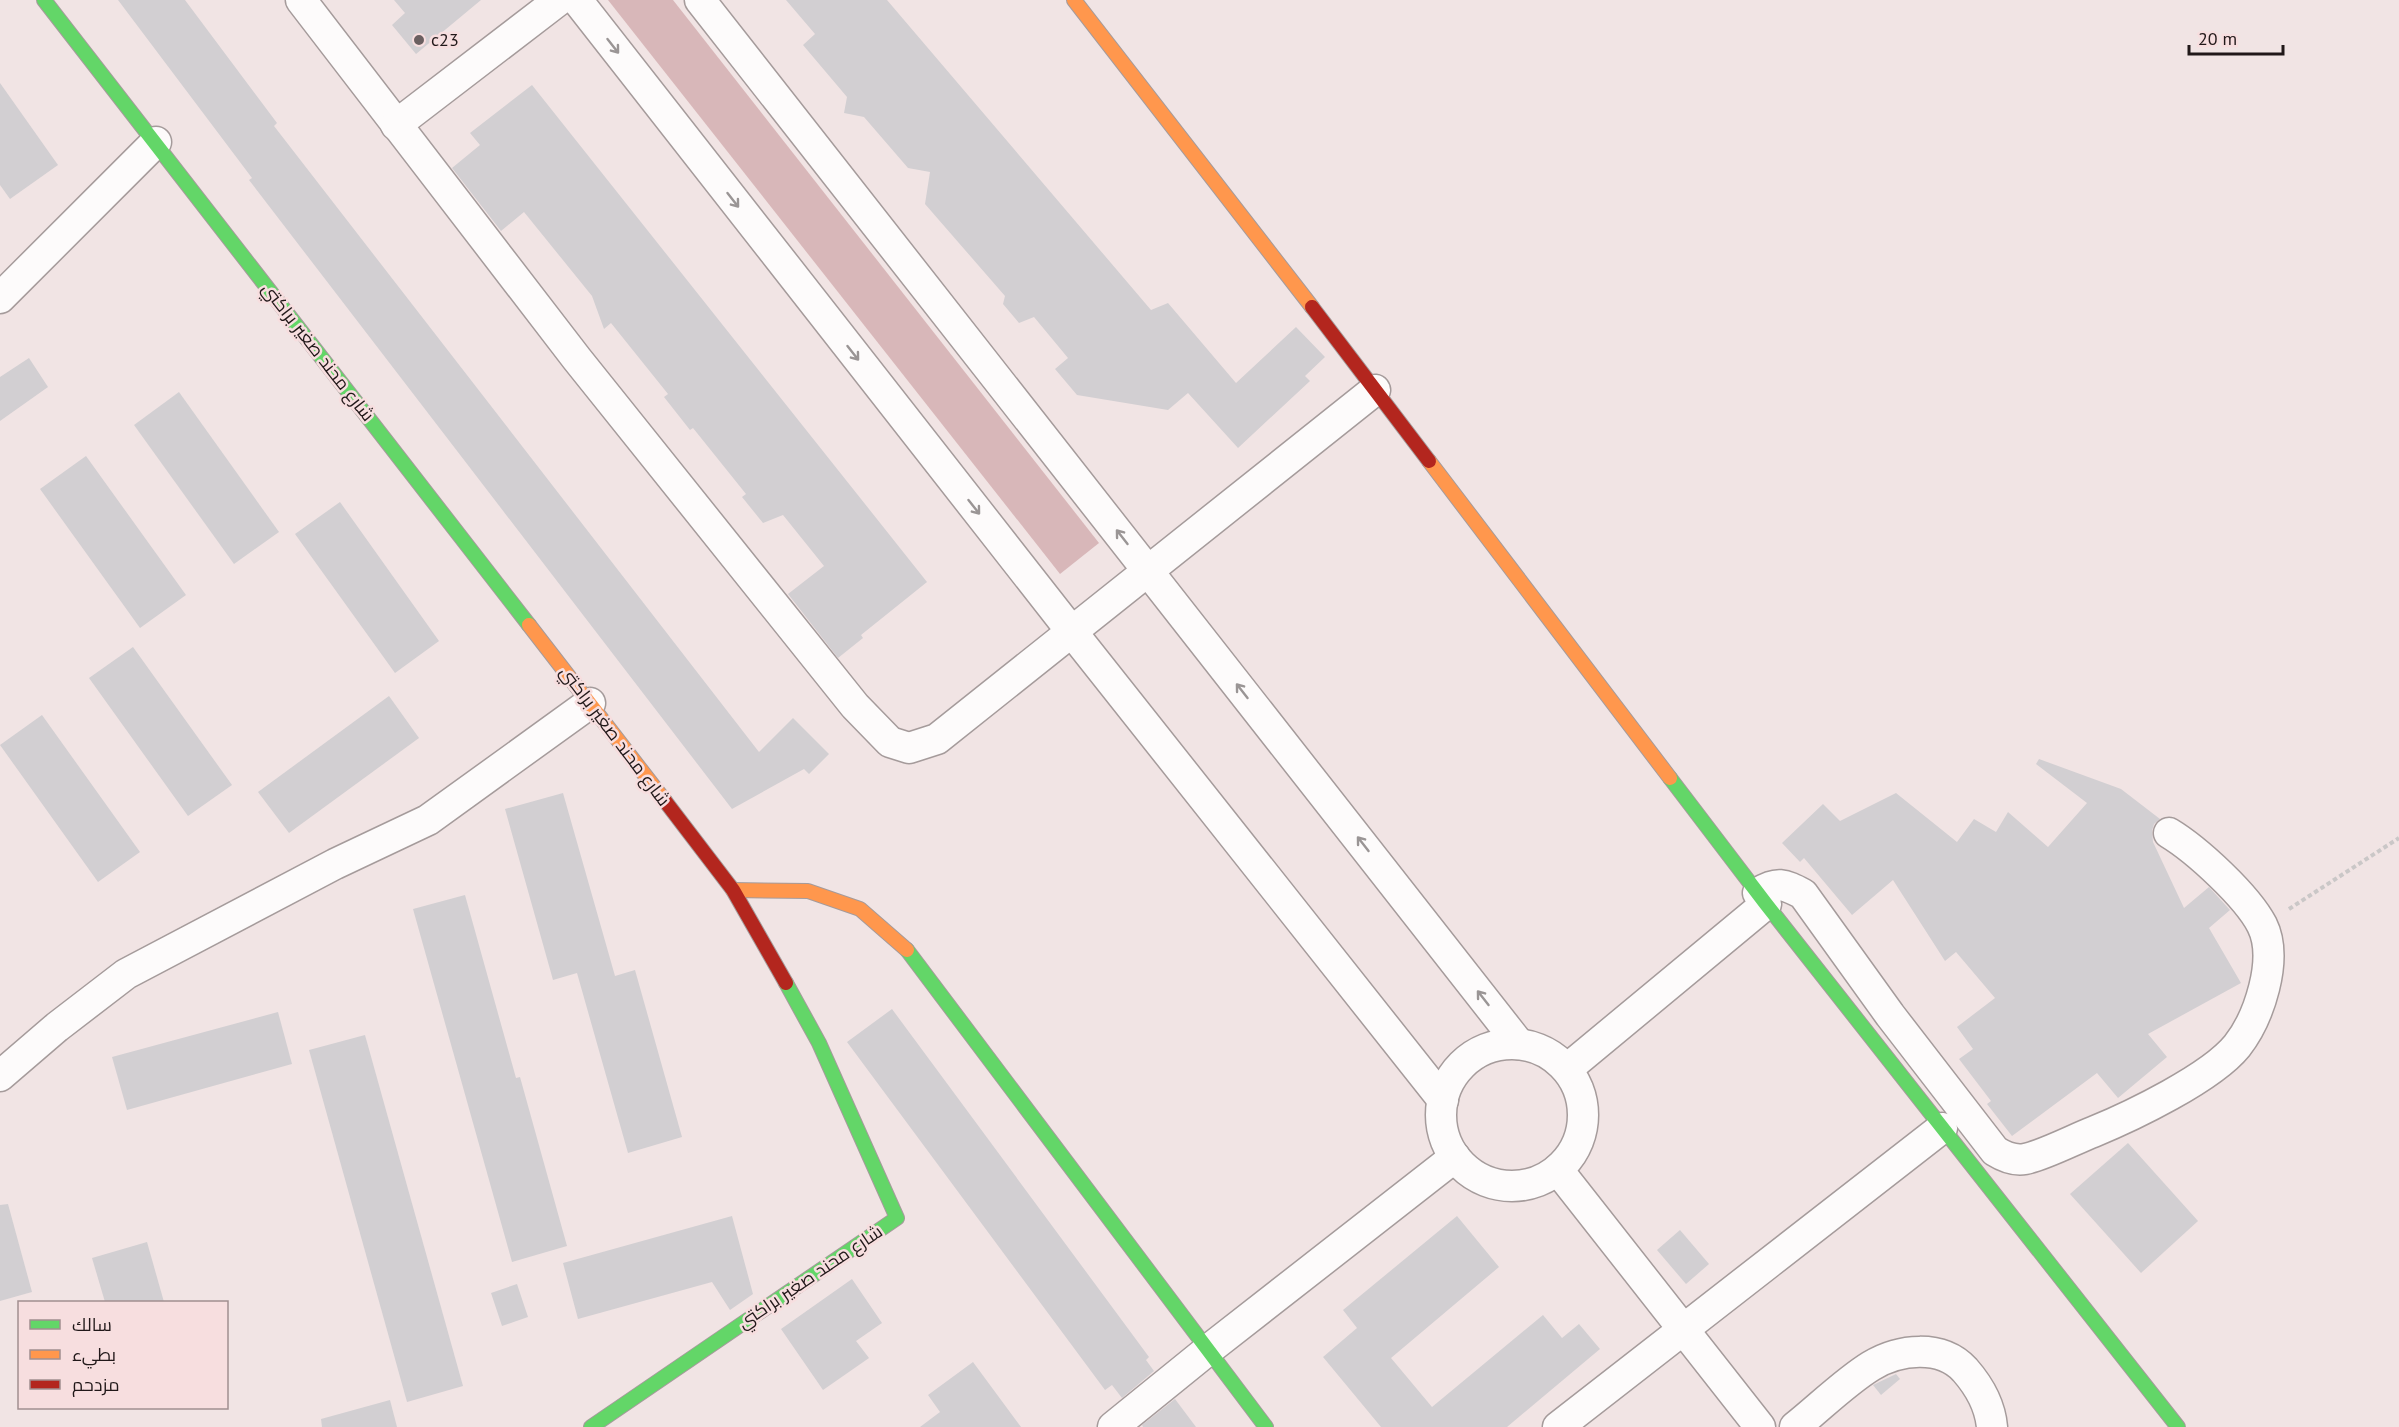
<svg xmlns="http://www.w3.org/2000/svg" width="2399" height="1427" font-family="'PT Sans',Cairo,sans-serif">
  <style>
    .forest { fill: #d8b7b9 }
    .building { fill: #d2cfd2 }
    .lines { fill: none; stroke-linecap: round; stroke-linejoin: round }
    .street-casing { stroke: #a59b9b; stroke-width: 33 }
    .fast-casing { stroke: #a59b9b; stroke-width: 16 }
    .slow-casing { stroke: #a59b9b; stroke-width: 16 }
    .jam-casing { stroke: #a59b9b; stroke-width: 16 }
    .path { stroke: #cac7c7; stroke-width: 4; stroke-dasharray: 4.5 3; stroke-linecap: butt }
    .street { stroke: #fdfbfb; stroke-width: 30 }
    .fast { stroke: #63d668; stroke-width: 14 }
    .slow { stroke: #ff974d; stroke-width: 14 }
    .jam { stroke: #b3261e; stroke-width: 14 }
    .oneway { stroke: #9a9595 }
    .poi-dot { fill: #6a5f60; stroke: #f7dedf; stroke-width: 2 }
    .labels { text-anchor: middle; stroke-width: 5; stroke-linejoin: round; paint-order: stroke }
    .poi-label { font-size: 18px; fill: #211819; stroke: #f7dedf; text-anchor: start }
    .street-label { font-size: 18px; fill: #211819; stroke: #f7dedf }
  </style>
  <rect width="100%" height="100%" fill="#f1e4e4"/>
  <!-- forest -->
  <path class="forest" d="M 608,0 L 673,0 L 1099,543 L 1060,574 Z"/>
  <!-- building -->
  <g class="building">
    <path d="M 118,0 L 185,0 L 277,123 L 274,126 L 759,752 L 793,718 L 829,754 L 809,774 L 804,769 L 732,809 L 249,180 L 252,178 Z"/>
    <path d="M 394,0 L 481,0 L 416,54 L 392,25 L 405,13 Z"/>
    <path d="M 786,0 L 887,0 L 1151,310 L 1168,303 L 1236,383 L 1296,327 L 1325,357 L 1305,376 L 1310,381 L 1238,448 L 1188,393 L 1168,410 L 1077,395 L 1055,369 L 1068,358 L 1034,317 L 1019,323 L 1003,304 L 1005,296 L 925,204 L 930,172 L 908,168 L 864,117 L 844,113 L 847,97 L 803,45 L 815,34 Z"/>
    <path d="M 0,83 L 58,165 L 10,199 L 0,185 Z"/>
    <path d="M 532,85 L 927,582 L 861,635 L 863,638 L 838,658 L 788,594 L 824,566 L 783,515 L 763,523 L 742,497 L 746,494 L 693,428 L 690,430 L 664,397 L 668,394 L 611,323 L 604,329 L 592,296 L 524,212 L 501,231 L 452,168 L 480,145 L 470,133 Z"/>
    <path d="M 29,358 L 48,387 L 0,421 L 0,377 Z"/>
    <path d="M 179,392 L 279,532 L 234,564 L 134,425 Z"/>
    <path d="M 86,456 L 186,595 L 140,628 L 40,489 Z"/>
    <path d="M 340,502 L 439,641 L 395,673 L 295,534 Z"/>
    <path d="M 133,647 L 232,785 L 188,816 L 89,678 Z"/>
    <path d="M 389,696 L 419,738 L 289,833 L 258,792 Z"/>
    <path d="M 42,715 L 140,852 L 98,882 L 0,745 Z"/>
    <path d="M 2039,759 L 2121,789 L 2160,819 L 2154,824 L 2152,831 L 2153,842 L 2184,908 L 2209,887 L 2230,910 L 2209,928 L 2241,983 L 2148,1034 L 2167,1057 L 2118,1098 L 2097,1073 L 2012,1136 L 1987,1104 L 1991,1101 L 1959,1059 L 1973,1049 L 1957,1027 L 1995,998 L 1956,952 L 1945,961 L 1893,880 L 1852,915 L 1804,858 L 1800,862 L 1782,843 L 1823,804 L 1840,821 L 1896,793 L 1957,842 L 1974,819 L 1996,832 L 2008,812 L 2048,847 L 2087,803 L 2036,764 Z"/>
    <path d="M 563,793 L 615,976 L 635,970 L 682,1137 L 628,1153 L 577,973 L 553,980 L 505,809 Z"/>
    <path d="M 465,895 L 516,1078 L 520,1077 L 567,1246 L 512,1262 L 413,909 Z"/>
    <path d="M 892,1009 L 1149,1357 L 1146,1360 L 1154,1371 L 1122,1398 L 1112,1385 L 1105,1390 L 847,1042 Z"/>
    <path d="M 278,1012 L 292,1064 L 127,1110 L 112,1057 Z"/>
    <path d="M 365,1035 L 463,1386 L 407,1402 L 309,1050 Z"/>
    <path d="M 2128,1143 L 2198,1221 L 2141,1273 L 2070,1194 Z"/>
    <path d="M 8,1204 L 32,1292 L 0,1301 L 0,1205 Z"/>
    <path d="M 732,1216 L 753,1294 L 730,1310 L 712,1282 L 578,1319 L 563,1263 Z"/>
    <path d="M 1457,1216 L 1499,1267 L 1391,1358 L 1432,1407 L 1543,1315 L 1562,1338 L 1579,1324 L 1600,1349 L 1507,1427 L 1381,1427 L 1323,1357 L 1357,1328 L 1343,1310 Z"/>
    <path d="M 1680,1230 L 1709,1264 L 1686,1284 L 1657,1250 Z"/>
    <path d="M 147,1242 L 164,1302 L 105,1302 L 92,1258 Z"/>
    <path d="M 852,1279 L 882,1323 L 856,1341 L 869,1358 L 823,1390 L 781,1329 Z"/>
    <path d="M 517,1284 L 528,1317 L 502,1326 L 491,1293 Z"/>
    <path d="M 973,1362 L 1021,1427 L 920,1427 L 940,1412 L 928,1395 Z"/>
    <path d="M 1896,1374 L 1900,1379 L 1881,1395 L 1873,1385 Z"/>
    <path d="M 1175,1399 L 1196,1427 L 1143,1427 L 1142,1425 Z"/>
    <path d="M 390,1400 L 397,1427 L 322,1427 L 321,1419 Z"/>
  </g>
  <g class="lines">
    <defs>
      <g id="street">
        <path d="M 301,0 L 577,359 L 855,706 L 890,742 L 909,748 L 937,739 L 1375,390"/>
        <path d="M 577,0 L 1072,632 L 1443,1100"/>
        <path d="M 700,0 L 1519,1044"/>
        <path d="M 396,125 L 559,0"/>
        <path d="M 0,298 L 156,142"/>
        <path d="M 1758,893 C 1777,881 1784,884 1803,894 L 1890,1015 L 1995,1151 C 2003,1156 2014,1161 2025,1159 C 2042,1156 2075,1139 2093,1132 C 2132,1116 2211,1078 2237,1046 C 2259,1018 2279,959 2262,925 C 2247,896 2197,850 2169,833"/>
        <circle cx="1512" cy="1115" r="71"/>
        <path d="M 1567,1069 L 1766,904"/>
        <path d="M 0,1076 L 57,1027 L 126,974 L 335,864 L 428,820 L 590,703"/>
        <path d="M 1558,1170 L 1760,1427"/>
        <path d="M 1113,1427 L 1208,1350 L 1455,1157"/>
        <path d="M 1558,1427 L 1942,1128"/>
        <path d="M 1795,1427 C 1819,1408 1845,1382 1871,1366 C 1899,1349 1941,1344 1965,1370 C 1979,1386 1990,1405 1992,1427"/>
      </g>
      <g id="fast">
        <path d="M 44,0 L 529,625"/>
        <path d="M 1670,778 L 1766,904 L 2178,1427"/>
        <path d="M 907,950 L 1266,1427"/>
        <path d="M 591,1427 L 897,1218 L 819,1043 L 786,983"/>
      </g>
      <g id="slow">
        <path d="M 1074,0 L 1312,307"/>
        <path d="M 1429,461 L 1670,778"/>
        <path d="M 529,625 L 665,801"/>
        <path d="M 733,890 L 808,891 L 860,909 L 907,950"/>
      </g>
      <g id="jam">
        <path d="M 1312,307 L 1429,461"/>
        <path d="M 665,801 L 733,890 L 786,983"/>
      </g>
    </defs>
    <!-- street casing -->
    <use href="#street" class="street-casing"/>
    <!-- fast casing -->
    <use href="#fast" class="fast-casing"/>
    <!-- slow casing -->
    <use href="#slow" class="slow-casing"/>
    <!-- jam casing -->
    <use href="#jam" class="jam-casing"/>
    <!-- path -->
    <path class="path" d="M 2289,909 L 2399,838"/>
    <!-- street -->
    <use href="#street" class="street"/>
    <!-- fast -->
    <use href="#fast" class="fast"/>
    <!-- slow -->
    <use href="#slow" class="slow"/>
    <!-- jam -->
    <use href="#jam" class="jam"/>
  </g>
  <!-- one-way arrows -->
  <defs><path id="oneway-shaft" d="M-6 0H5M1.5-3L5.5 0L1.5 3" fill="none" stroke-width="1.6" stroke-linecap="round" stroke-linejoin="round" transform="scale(1.5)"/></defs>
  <g class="oneway">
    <use href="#oneway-shaft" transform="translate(613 46) rotate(52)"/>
    <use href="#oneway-shaft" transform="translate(733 200) rotate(52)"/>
    <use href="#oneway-shaft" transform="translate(853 353) rotate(52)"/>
    <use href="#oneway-shaft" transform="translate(974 507) rotate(52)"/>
    <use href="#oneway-shaft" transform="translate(1122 537) rotate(-128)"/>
    <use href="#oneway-shaft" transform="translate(1242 691) rotate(-128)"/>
    <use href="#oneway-shaft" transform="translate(1363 844) rotate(-128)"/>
    <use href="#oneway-shaft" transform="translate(1483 998) rotate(-128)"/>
  </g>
  <!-- markers -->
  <circle class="poi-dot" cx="419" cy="40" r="6"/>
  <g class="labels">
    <!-- poi labels -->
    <g class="poi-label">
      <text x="431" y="46">c23</text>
    </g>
    <!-- street labels -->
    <g class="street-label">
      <text transform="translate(318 352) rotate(52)" y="6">شارع محند صغير براكتي</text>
      <text transform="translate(615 736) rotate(53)" y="6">شارع محند صغير براكتي</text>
      <text transform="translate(810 1277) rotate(-34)" y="6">شارع محند صغير براكتي</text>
    </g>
  </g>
  <!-- legend -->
  <rect x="18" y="1301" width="210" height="108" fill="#f7dedf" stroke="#a18f90" stroke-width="1.5"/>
  <rect x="30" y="1320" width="30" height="9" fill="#63d668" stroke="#a18f90" stroke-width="1.5"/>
  <text x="72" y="1331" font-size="18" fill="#211819">سالك</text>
  <rect x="30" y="1350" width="30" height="9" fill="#ff974d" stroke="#a18f90" stroke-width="1.5"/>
  <text x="72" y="1361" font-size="18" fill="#211819">بطيء</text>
  <rect x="30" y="1380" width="30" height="9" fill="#b3261e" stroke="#a18f90" stroke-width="1.5"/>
  <text x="72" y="1391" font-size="18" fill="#211819">مزدحم</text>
  <!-- scale -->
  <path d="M2189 45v9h94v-9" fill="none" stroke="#211819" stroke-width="3"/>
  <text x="2198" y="45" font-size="18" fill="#211819" stroke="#f7dedf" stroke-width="4.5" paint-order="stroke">20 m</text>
</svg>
